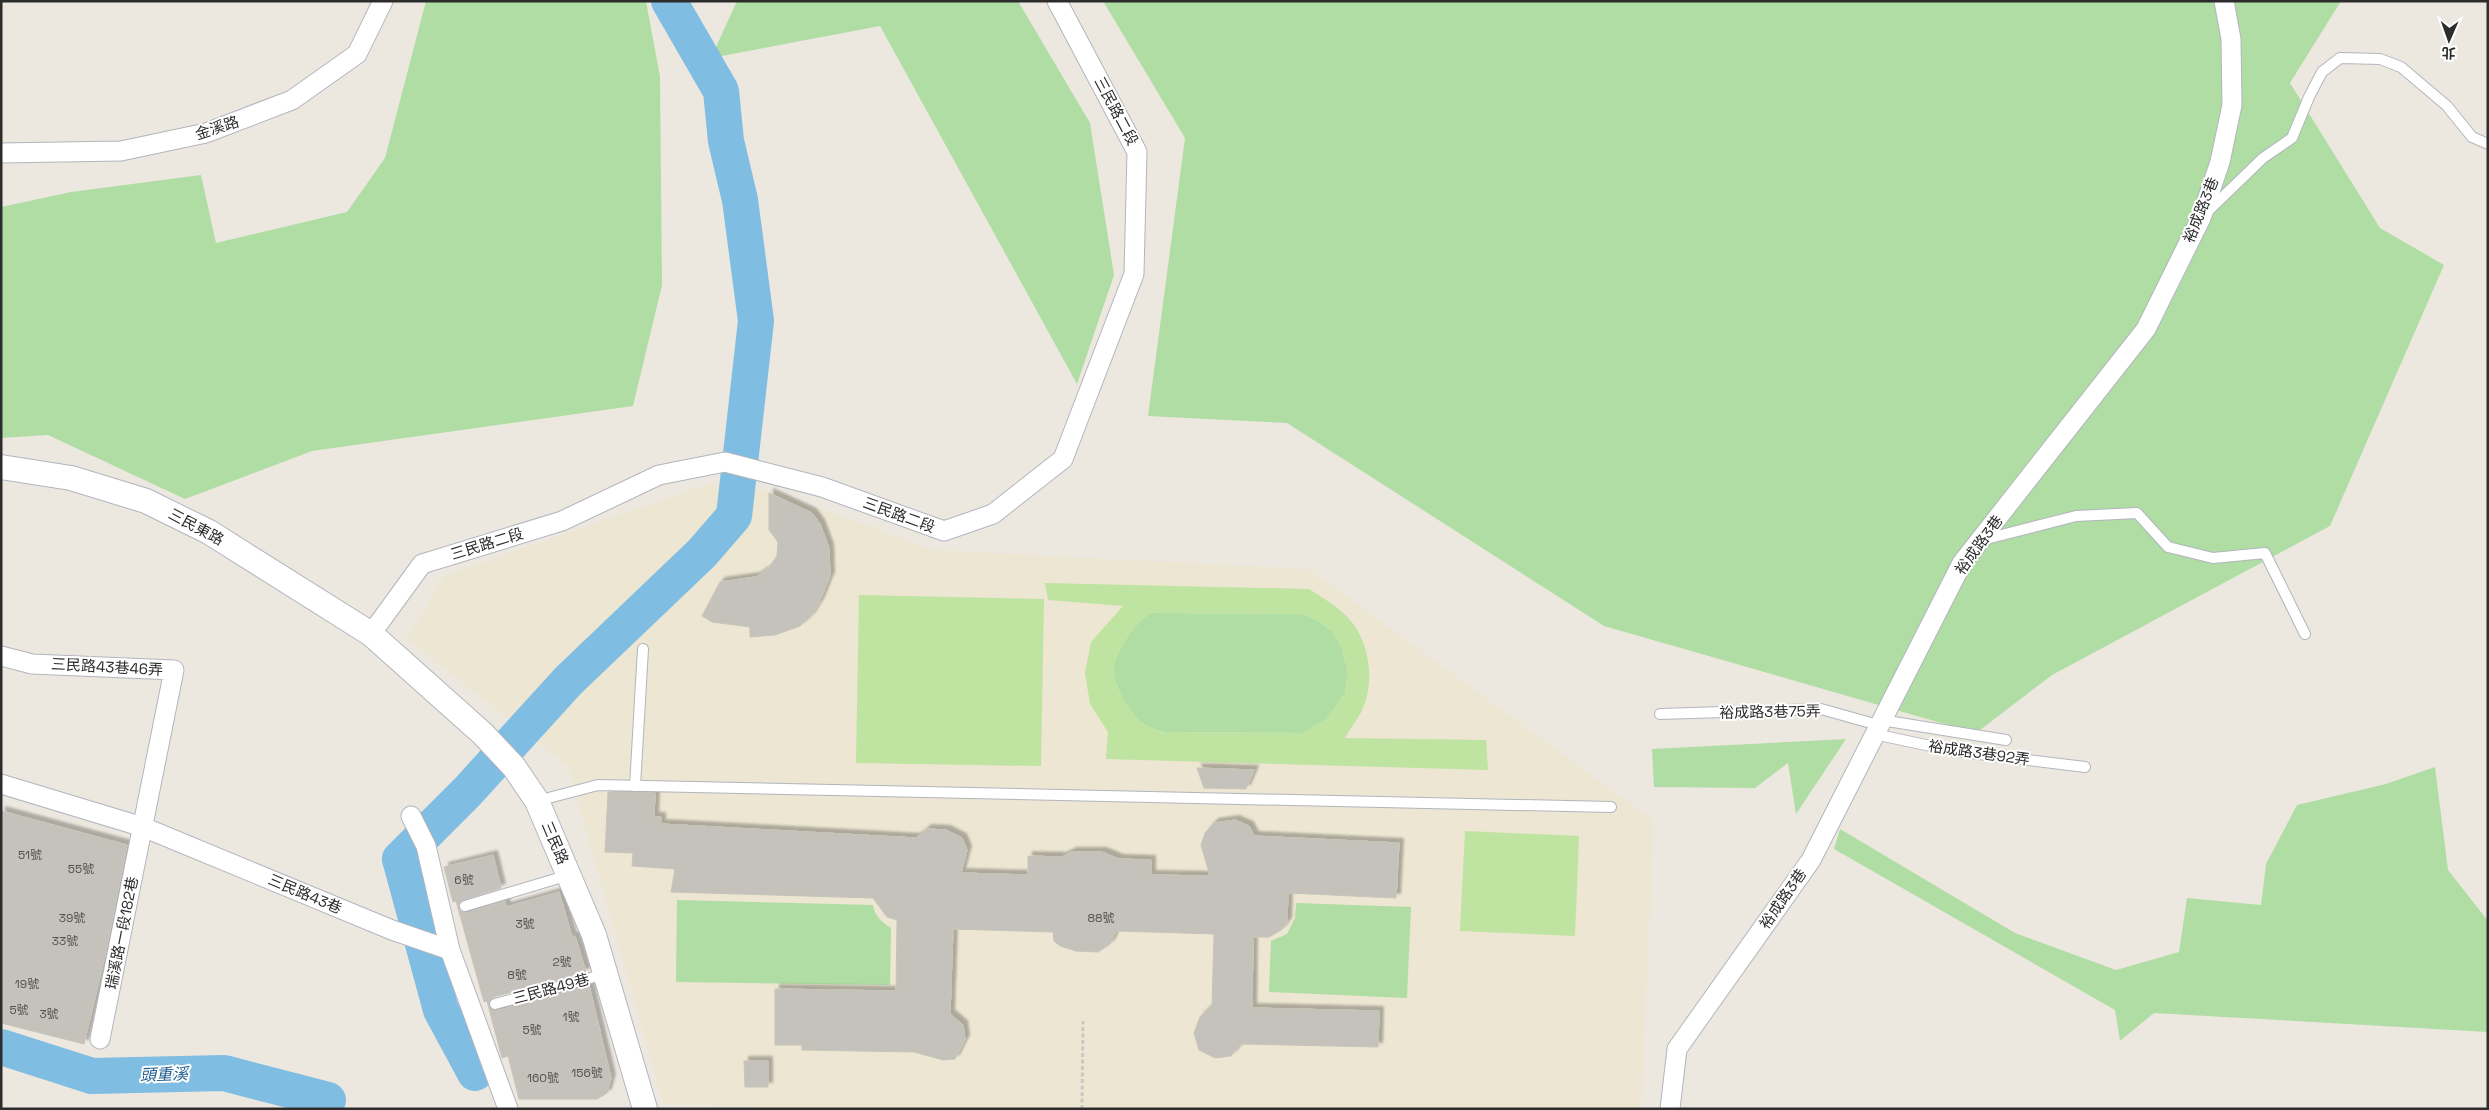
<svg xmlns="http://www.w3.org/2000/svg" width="2489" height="1110" font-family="'Space Grotesk','Noto Sans TC',sans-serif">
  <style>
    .education { fill: #ece6d2 }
    .green { fill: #b0dda3 }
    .pitch { fill: #bfe3a0; fill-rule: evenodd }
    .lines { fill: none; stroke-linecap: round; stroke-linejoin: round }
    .river { stroke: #7fbde2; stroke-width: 36 }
    .building { fill: #c5c2bb; stroke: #c7c4ba; filter: url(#shadow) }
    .service-casing { stroke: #b3b5be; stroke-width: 12 }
    .minor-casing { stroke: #b3b5be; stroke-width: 21 }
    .tertiary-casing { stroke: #b3b5be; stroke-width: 26 }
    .path { stroke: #c8c8c8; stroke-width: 3; stroke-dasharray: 4 2.5; stroke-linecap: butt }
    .service { stroke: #fff; stroke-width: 10 }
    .minor { stroke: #fff; stroke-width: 19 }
    .tertiary { stroke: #fff; stroke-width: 24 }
    .labels { text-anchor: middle; stroke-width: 4; stroke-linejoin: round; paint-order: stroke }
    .number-label { font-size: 12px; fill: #525250 }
    .street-label { font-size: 15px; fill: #2c2c2c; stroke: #fff }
    .water-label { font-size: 16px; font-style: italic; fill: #1c5c90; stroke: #fff }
  </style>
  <defs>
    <filter id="shadow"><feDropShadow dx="4.5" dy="-4.5" stdDeviation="1" flood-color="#0004"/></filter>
  </defs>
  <rect width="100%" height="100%" fill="#ece8e0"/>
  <!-- education -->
  <path class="education" d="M 714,482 L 775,492 L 934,550 L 1309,569 L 1654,821 L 1641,1109 L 811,1109 L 663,1104 L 568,766 L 407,639 L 444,576 Z"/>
  <!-- green -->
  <g class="green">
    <path d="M 426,1 L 646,1 L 660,77 L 662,285 L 633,406 L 312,451 L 185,499 L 48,435 L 1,438 L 1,207 L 71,192 L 201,175 L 216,243 L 347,212 L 385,158 Z"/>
    <path d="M 737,1 L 1018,1 L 1090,123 L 1114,275 L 1077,384 L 880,26 L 711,58 Z"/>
    <path d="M 1103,1 L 2341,1 L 2290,83 L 2380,228 L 2444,265 L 2330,526 L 2052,675 L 1976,733 L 1604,626 L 1287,423 L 1148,416 L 1185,138 Z"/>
    <path d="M 1151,613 L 1303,614 L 1320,622 L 1333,632 L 1341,646 L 1348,672 L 1345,693 L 1326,719 L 1303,733 L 1164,732 C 1157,729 1148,728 1143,723 C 1128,712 1109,680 1115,662 C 1122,642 1134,624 1151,613 Z"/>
    <path d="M 1846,739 L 1796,814 L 1788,763 L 1755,788 L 1654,787 L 1652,749 Z"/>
    <path d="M 2435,767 L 2448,870 L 2488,921 L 2488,1032 L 2154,1013 L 2120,1041 L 2115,1010 L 1834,849 L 1840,829 L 2015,933 L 2116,970 L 2179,952 L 2187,898 L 2261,905 L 2266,864 L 2297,805 L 2386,784 Z"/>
    <path d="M 677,900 L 873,905 C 875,916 881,922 891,928 L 890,985 L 676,982 Z"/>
    <path d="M 1296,903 L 1411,907 L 1407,998 L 1269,992 L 1271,941 L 1287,934 L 1295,918 Z"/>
  </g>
  <!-- pitch -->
  <g class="pitch">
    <path d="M 1045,583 L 1309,589 C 1324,599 1344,610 1354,625 C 1370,648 1374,682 1363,708 C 1359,718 1350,728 1345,738 L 1486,740 L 1488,770 L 1106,759 L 1108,732 L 1090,704 L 1085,673 L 1091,642 L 1123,606 L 1048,600 ZM 1151,613 L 1303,614 L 1320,622 L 1333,632 L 1341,646 L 1348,672 L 1345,693 L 1326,719 L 1303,733 L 1164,732 C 1158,729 1148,728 1143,723 C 1128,712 1109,680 1115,662 C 1122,642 1134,624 1151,613 Z"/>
    <path d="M 859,595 L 1044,599 L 1041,766 L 856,763 Z"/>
    <path d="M 1465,831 L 1579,836 L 1575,936 L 1460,931 Z"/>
  </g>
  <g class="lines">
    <!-- river -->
    <g class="river">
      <path d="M 1,1047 L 92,1076 L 224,1073 L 328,1100"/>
      <path d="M 475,1073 L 441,1010 L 400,859 L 468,791 L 568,681 L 702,553 L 734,516 L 756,321 L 740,200 L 726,141 L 721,91 L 669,1"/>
    </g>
  </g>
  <!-- building -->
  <g class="building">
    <path d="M 769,493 L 812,513 L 820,524 L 829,548 L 830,576 L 819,603 L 810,617 L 800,626 L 775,635 L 750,637 L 750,627 L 712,622 L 702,616 L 720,582 L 756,577 L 769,568 L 777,556 L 778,542 L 769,530 Z"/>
    <path d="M 1197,768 L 1254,770 L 1246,789 L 1204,788 Z"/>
    <path d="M 608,792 L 655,793 L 654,817 L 661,817 L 661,824 L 916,838 L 927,829 L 946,830 L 962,838 L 967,850 L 961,873 L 1028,875 L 1028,856 L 1062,857 L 1072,852 L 1102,852 L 1119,859 L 1151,860 L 1151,875 L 1210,876 L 1201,845 L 1205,833 L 1214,823 L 1235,820 L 1249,826 L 1254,836 L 1399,843 L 1396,898 L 1288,893 L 1287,922 L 1281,930 L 1269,937 L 1253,937 L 1252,1008 L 1379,1011 L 1378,1047 L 1241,1044 L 1231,1056 L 1215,1058 L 1199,1050 L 1194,1033 L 1200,1017 L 1212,1005 L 1214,934 L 1116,931 L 1110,944 L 1098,952 L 1076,951 L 1060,946 L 1054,941 L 1053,932 L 953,929 L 950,1014 L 963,1025 L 965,1039 L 955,1059 L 943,1060 L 914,1052 L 802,1050 L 802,1045 L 775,1045 L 775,989 L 896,991 L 897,920 L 887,917 L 873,898 L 671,892 L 675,869 L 632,866 L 633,853 L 605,852 Z"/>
    <path d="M 1,811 L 127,845 L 106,951 L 84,1044 L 1,1023 Z"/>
    <path d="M 493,855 L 501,888 L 463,900 L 458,905 L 460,911 L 467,913 L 505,901 L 506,907 L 559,892 L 572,937 L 575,936 L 586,972 L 493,997 L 489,1002 L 489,1006 L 497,1011 L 589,985 L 611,1078 L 607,1093 L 597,1099 L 519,1099 L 508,1056 L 502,1058 L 487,1001 L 484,1002 L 456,901 L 453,902 L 444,867 Z"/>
    <path d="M 744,1061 L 768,1061 L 768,1087 L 745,1087 Z"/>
  </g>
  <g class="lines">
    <defs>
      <g id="service">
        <path d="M 2205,214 L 2263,158 L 2292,138 L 2309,97 L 2322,72 L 2340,58 L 2380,59 L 2401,67 L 2447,106 L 2472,137 L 2488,144"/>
        <path d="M 1982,540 L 2076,516 L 2137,513 L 2168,547 L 2213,558 L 2265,553 L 2305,634"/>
        <path d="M 1660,714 L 1821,709 L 1878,725"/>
        <path d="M 1881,720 L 2006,740"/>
        <path d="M 1874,734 L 1954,751 L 2085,767"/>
        <path d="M 635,786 L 643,649"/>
        <path d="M 537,801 L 598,785 L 1611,807"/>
        <path d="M 465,906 L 569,875"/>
        <path d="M 495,1004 L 605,974"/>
      </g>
      <g id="minor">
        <path d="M 1,153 L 121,151 L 206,133 L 292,100 L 357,54 L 383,1"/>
        <path d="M 371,634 L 422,564 L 562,521 L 659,475 L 725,462 L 822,487 L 944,531 L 993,514 L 1063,459 L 1134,274 L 1137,152 L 1057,1"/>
        <path d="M 1,656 L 32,664 L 174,670 L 100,1039"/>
        <path d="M 1,784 L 143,827 L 392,930 L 450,950"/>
        <path d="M 411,816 L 426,846 L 450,950 L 508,1109"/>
        <path d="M 1670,1109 L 1677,1049 L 1811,860 L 1962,563 L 2146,329 L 2201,218 L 2220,162 L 2232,105 L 2231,39 L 2224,1"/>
      </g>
      <path id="tertiary" d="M 1,467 L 71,478 L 146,501 L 209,532 L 371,634 L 483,734 L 514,767 L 537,801 L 594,935 L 645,1109"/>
    </defs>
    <!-- service casing -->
    <use href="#service" class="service-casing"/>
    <!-- minor casing -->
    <use href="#minor" class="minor-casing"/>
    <!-- tertiary casing -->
    <use href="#tertiary" class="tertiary-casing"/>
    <!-- path -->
    <path class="path" d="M 1082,1109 L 1083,1021"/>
    <!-- service -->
    <use href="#service" class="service"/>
    <!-- minor -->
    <use href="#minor" class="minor"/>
    <!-- tertiary -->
    <use href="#tertiary" class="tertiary"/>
  </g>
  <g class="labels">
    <!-- number labels -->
    <g class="number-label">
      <text x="30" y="859">51號</text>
      <text x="81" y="873">55號</text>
      <text x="464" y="884">6號</text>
      <text x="72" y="922">39號</text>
      <text x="1101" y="922">88號</text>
      <text x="525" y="928">3號</text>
      <text x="65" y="945">33號</text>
      <text x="562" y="966">2號</text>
      <text x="517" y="979">8號</text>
      <text x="27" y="988">19號</text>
      <text x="19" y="1014">5號</text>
      <text x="49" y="1018">3號</text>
      <text x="571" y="1021">1號</text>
      <text x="532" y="1034">5號</text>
      <text x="587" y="1077">156號</text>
      <text x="543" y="1082">160號</text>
    </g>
    <!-- street labels -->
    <g class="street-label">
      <text transform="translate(1116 111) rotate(62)" y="5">三民路二段</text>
      <text transform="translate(217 128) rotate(-18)" y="5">金溪路</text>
      <text transform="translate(2201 210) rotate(-68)" y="5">裕成路3巷</text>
      <text transform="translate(899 515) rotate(20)" y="5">三民路二段</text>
      <text transform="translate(196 527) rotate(28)" y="5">三民東路</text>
      <text transform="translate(487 544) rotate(-17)" y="5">三民路二段</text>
      <text transform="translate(1979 545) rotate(-54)" y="5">裕成路3巷</text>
      <text transform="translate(107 667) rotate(3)" y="5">三民路43巷46弄</text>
      <text transform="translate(1770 712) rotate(-1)" y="5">裕成路3巷75弄</text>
      <text transform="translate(1979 753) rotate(8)" y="5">裕成路3巷92弄</text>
      <text transform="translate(555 843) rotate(67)" y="5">三民路</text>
      <text transform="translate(305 894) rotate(23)" y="5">三民路43巷</text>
      <text transform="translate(1783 899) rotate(-55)" y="5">裕成路3巷</text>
      <text transform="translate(122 933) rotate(-79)" y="5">瑞溪路一段182巷</text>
      <text transform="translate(551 989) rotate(-15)" y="5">三民路49巷</text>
    </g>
    <!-- water labels -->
    <g class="water-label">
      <text transform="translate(164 1074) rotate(-2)" y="6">頭重溪</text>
    </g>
  </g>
  <!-- border -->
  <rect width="2489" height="1110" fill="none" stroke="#2c2c2c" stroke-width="5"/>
  <!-- north arrow -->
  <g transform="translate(2449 40) rotate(182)" stroke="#ffffff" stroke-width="4" paint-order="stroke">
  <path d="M0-4L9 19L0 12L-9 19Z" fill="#2c2c2c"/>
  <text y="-8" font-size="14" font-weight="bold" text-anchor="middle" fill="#2c2c2c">北</text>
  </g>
</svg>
